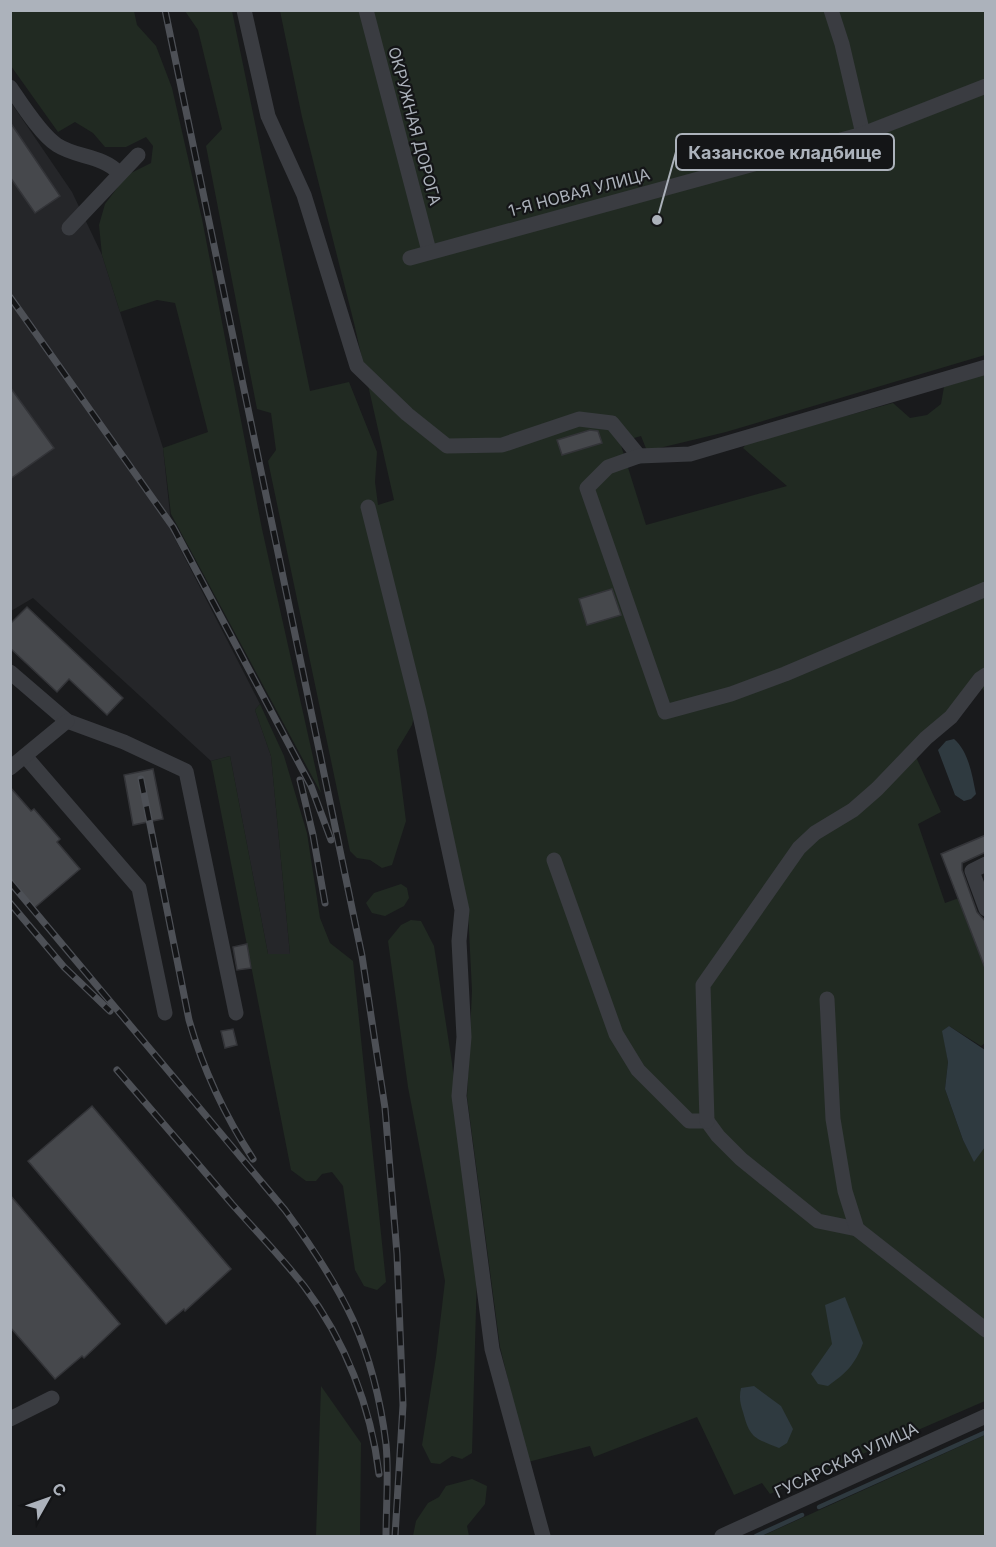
<svg xmlns="http://www.w3.org/2000/svg" width="996" height="1547" font-family="Inter,sans-serif">
  <style>
    .built { fill: #252629 }
    .green { fill: #212a22 }
    .water { fill: #2f3a40 }
    .lines { fill: none; stroke-linecap: round; stroke-linejoin: round }
    .stream { stroke: #2f3a40; stroke-width: 4.5 }
    .building { fill: #46484c; stroke: #333438; stroke-width: 1.5 }
    .minor { stroke: #3a3c41; stroke-width: 15 }
    .rail-casing { stroke: #4d5056; stroke-width: 7 }
    .rail { stroke: #141517; stroke-width: 4.5; stroke-dasharray: 14; stroke-linecap: butt }
    .labels { text-anchor: middle; stroke-width: 4.5; stroke-linejoin: round; paint-order: stroke }
    .street-label { font-size: 16px; fill: #acb2bb; stroke: #141517 }
    .leader { fill: none; stroke: #acb2bb; stroke-width: 2 }
    .callout-dot { fill: #acb2bb; stroke: #141517; stroke-width: 2 }
    .callout { fill: #141517; stroke: #acb2bb; stroke-width: 2 }
    .callout-label { font-size: 18px; text-anchor: middle; font-weight: bold; fill: #acb2bb }
  </style>
  <rect width="100%" height="100%" fill="#191a1c"/>
  <!-- built -->
  <path class="built" d="M 10,101 L 72,192 L 102,255 L 163,448 L 172,533 L 260,704 L 255,710 L 271,756 L 290,954 L 268,954 L 230,756 L 211,761 L 33,598 L 11,611 Z"/>
  <!-- green -->
  <g class="green">
    <path d="M 10,11 L 134,11 L 137,25 L 156,46 L 172,88 L 202,219 L 262,529 L 321,793 L 171,514 L 163,448 L 208,432 L 175,303 L 157,300 L 120,312 L 102,255 L 99,225 L 105,204 L 127,175 L 151,163 L 153,146 L 146,137 L 126,147 L 105,147 L 93,133 L 75,122 L 58,132 L 11,66 Z"/>
    <path d="M 185,11 L 232,11 L 310,391 L 349,382 L 377,452 L 375,482 L 378,505 L 394,500 L 354,323 L 302,117 L 280,11 L 985,11 L 985,355 L 726,432 L 647,451 L 641,436 L 620,442 L 646,525 L 787,486 L 743,448 L 747,443 L 893,403 L 910,418 L 927,415 L 941,404 L 944,387 L 985,374 L 985,692 L 981,687 L 916,757 L 941,812 L 918,824 L 945,903 L 959,898 L 985,969 L 985,1043 L 981,1046 L 949,1026 L 943,1031 L 948,1062 L 945,1089 L 963,1140 L 974,1161 L 985,1147 L 985,1401 L 770,1494 L 762,1483 L 734,1495 L 697,1417 L 594,1457 L 590,1446 L 528,1462 L 500,1347 L 467,1097 L 472,991 L 468,911 L 417,703 L 412,725 L 397,750 L 406,821 L 392,865 L 382,868 L 370,860 L 357,858 L 350,851 L 268,461 L 276,450 L 271,413 L 257,409 L 206,146 L 222,129 L 198,30 Z"/>
    <path d="M 260,704 L 284,756 L 307,833 L 320,918 L 330,943 L 353,961 L 386,1282 L 377,1290 L 364,1286 L 355,1270 L 343,1186 L 332,1172 L 322,1174 L 316,1181 L 306,1181 L 291,1170 L 211,761 L 230,756 L 268,954 L 290,954 L 271,756 L 255,710 Z"/>
    <path d="M 401,884 L 407,888 L 409,898 L 404,906 L 385,916 L 372,913 L 366,903 L 374,893 Z"/>
    <path d="M 411,920 L 421,921 L 434,946 L 452,1063 L 477,1272 L 472,1453 L 462,1459 L 452,1456 L 440,1464 L 431,1463 L 422,1445 L 436,1357 L 445,1281 L 408,1087 L 388,941 L 401,925 Z"/>
    <path d="M 321,1386 L 361,1443 L 360,1536 L 316,1536 Z"/>
    <path d="M 985,1435 L 985,1536 L 762,1536 Z"/>
    <path d="M 472,1479 L 487,1486 L 485,1504 L 467,1526 L 469,1536 L 413,1536 L 416,1521 L 428,1503 L 439,1497 L 446,1486 Z"/>
  </g>
  <!-- water -->
  <g class="water">
    <path d="M 954,739 C 969,752 972,775 976,794 L 971,799 L 964,801 L 955,795 L 938,750 L 946,741 Z"/>
    <path d="M 949,1026 L 985,1050 L 985,1147 L 974,1162 L 963,1140 L 945,1089 L 948,1062 L 942,1031 Z"/>
    <path d="M 845,1297 L 863,1343 C 855,1365 846,1373 828,1386 L 818,1384 L 811,1374 L 832,1344 L 825,1305 Z"/>
    <path d="M 754,1386 L 781,1406 L 793,1429 L 787,1443 L 779,1448 C 755,1438 750,1439 743,1412 C 740,1403 739,1397 741,1388 Z"/>
  </g>
  <g class="lines">
    <!-- stream -->
    <g class="stream">
      <path d="M 819,1507 L 986,1432"/>
      <path d="M 756,1536 L 802,1515"/>
    </g>
  </g>
  <!-- building -->
  <g class="building">
    <path d="M 10,122 L 60,196 L 35,213 L 10,177 Z"/>
    <path d="M 10,387 L 54,448 L 10,479 Z"/>
    <path d="M 590,430 L 598,431 L 602,443 L 562,455 L 557,440 Z"/>
    <path d="M 612,589 L 621,615 L 587,625 L 579,599 Z"/>
    <path d="M 27,607 L 123,698 L 107,715 L 69,679 L 57,692 L 10,648 L 10,624 Z"/>
    <path d="M 153,769 L 163,819 L 133,825 L 124,775 Z"/>
    <path d="M 10,787 L 31,811 L 34,809 L 60,839 L 57,842 L 80,869 L 32,910 L 10,885 Z"/>
    <path d="M 986,835 L 986,852 L 962,863 L 962,870 L 977,912 L 986,922 L 985,968 L 941,854 Z"/>
    <path d="M 247,944 L 251,968 L 237,970 L 233,947 Z"/>
    <path d="M 233,1029 L 237,1045 L 225,1048 L 221,1031 Z"/>
    <path d="M 92,1106 L 231,1269 L 185,1311 L 184,1309 L 166,1324 L 28,1161 Z"/>
    <path d="M 10,1195 L 120,1324 L 84,1358 L 82,1356 L 55,1379 L 10,1327 Z"/>
  </g>
  <g class="lines">
    <!-- minor -->
    <g class="minor">
      <path d="M 244,10 L 268,116 L 304,195 L 357,366 L 407,414 L 447,446 L 502,445 L 579,419 L 612,423 L 639,456"/>
      <path d="M 366,10 L 429,251"/>
      <path d="M 831,10 L 842,44 L 863,134"/>
      <path d="M 10,87 C 21,103 41,135 57,145 C 77,158 102,155 119,173"/>
      <path d="M 69,228 L 138,155"/>
      <path d="M 410,258 L 863,134 L 986,86"/>
      <path d="M 986,367 L 690,454 L 639,456 L 608,467 L 587,488 L 665,712 L 731,694 L 785,674 L 986,589"/>
      <path d="M 368,507 L 419,711 L 462,910 L 459,941 L 464,1037 L 459,1096 L 492,1349 L 543,1536"/>
      <path d="M 10,672 L 67,721 L 124,742 L 186,771 L 236,1013"/>
      <path d="M 25,756 L 139,888 L 165,1013"/>
      <path d="M 10,768 L 67,721"/>
      <path d="M 554,860 L 616,1034 L 638,1070 L 689,1121 L 707,1121 L 718,1136 L 741,1159 L 818,1221 L 857,1229"/>
      <path d="M 986,864 L 972,871 L 986,909"/>
      <path d="M 827,999 L 833,1119 L 845,1191 L 857,1229 L 986,1330"/>
      <path d="M 707,1121 L 703,985 L 799,848 L 815,833 L 853,810 L 877,789 L 926,738 L 951,717 L 980,679 L 986,675"/>
      <path d="M 10,1419 L 52,1398"/>
      <path d="M 722,1536 L 986,1416"/>
    </g>
    <defs>
      <g id="rail">
        <path d="M 165,10 L 362,956 L 385,1108 L 397,1254 L 403,1405 L 395,1536"/>
        <path d="M 10,297 L 173,527 L 311,786 L 331,840"/>
        <path d="M 141,779 L 189,1020 C 203,1069 225,1116 253,1159"/>
        <path d="M 300,780 L 313,835 L 325,903"/>
        <path d="M 10,882 L 285,1210 C 310,1244 335,1281 353,1320 C 370,1358 381,1403 386,1444 C 389,1474 386,1506 386,1536"/>
        <path d="M 10,903 L 64,967 L 110,1011"/>
        <path d="M 117,1070 C 155,1114 194,1159 232,1204 C 256,1231 282,1258 304,1286 C 345,1340 371,1407 379,1474"/>
      </g>
    </defs>
    <!-- rail casing -->
    <use href="#rail" class="rail-casing"/>
    <!-- rail -->
    <use href="#rail" class="rail"/>
  </g>
  <g class="labels">
    <!-- street labels -->
    <g class="street-label">
      <text transform="translate(415 126) rotate(75)" y="6">ОКРУЖНАЯ ДОРОГА</text>
      <text transform="translate(579 192) rotate(-15)" y="6">1-Я НОВАЯ УЛИЦА</text>
      <text transform="translate(846 1460) rotate(-25)" y="6">ГУСАРСКАЯ УЛИЦА</text>
    </g>
  </g>
  <!-- callouts -->
  <path class="leader" d="M657 220L676 152"/>
  <circle class="callout-dot" cx="657" cy="220" r="6"/>
  <rect class="callout" x="676" y="134" width="218" height="36" rx="6"/>
  <g class="callout-label">
    <text x="785" y="159">Казанское кладбище</text>
  </g>
  <!-- border -->
  <rect width="996" height="1547" fill="none" stroke="#acb2bb" stroke-width="24"/>
  <!-- north arrow -->
  <g transform="translate(48 1499) rotate(50)" stroke="#141517" stroke-width="4.5" paint-order="stroke">
  <path d="M0-4.5L10 22L0 15L-10 22Z" fill="#acb2bb"/>
  <text y="-9" font-size="16" font-weight="bold" text-anchor="middle" fill="#acb2bb">С</text>
  </g>
</svg>
